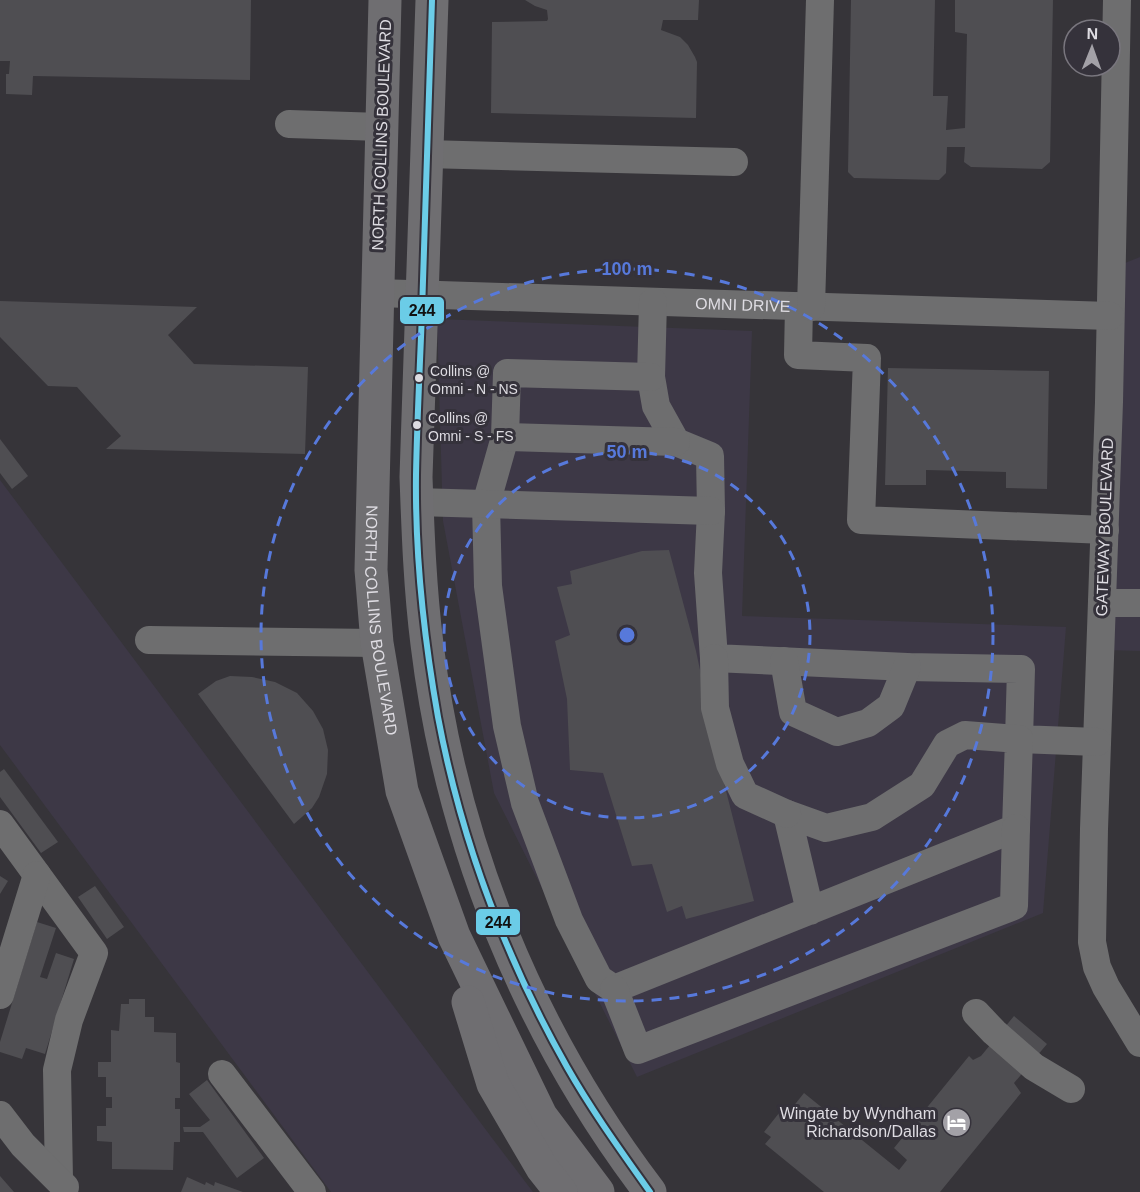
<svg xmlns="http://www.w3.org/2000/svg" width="1140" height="1192" font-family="Arial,sans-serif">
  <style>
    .built { fill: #3d3846 }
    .building { fill: #4f4e52 }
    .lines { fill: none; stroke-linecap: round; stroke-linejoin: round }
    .minor { stroke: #6e6e6f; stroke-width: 28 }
    .major { stroke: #6f6e71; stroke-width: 33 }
    .bus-1-casing { stroke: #35323b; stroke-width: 10 }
    .bus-1 { stroke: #6bcce7; stroke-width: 6 }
    .ring { fill: none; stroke: #5779db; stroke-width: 3; stroke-dasharray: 10 8 }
    .bus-dot { fill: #dedce2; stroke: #35323b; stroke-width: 2 }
    .labels { text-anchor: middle; stroke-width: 6; stroke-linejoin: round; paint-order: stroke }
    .bus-label { font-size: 14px; fill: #dedce2; stroke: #35323b; text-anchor: start }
    .street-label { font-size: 16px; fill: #dedce2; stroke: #35323b }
    .poi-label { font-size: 16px; fill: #dedce2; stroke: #35323b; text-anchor: end }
    .centre { fill: #5779db; stroke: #35323b; stroke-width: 3 }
    .ring-label { font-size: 18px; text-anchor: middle; font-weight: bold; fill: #5779db; stroke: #35323b; stroke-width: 6; stroke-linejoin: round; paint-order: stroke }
    .line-badge { stroke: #35323b; stroke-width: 2 }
    .pale-badge-label { font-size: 16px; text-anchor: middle; font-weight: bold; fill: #111 }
  </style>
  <rect width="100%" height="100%" fill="#363439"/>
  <!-- built -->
  <g class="built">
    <path d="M 1140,257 L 1140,651 L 1107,650 L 1125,263 Z"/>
    <path d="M 437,319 L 752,331 L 742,616 L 1066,627 L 1043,913 L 637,1077 L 494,793 L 443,521 Z"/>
    <path d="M 0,480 L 492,1138 L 533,1192 L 331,1192 L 0,745 Z"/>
  </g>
  <!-- building -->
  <g class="building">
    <path d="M 0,0 L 251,0 L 250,80 L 33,76 L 32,95 L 6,94 L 6,74 L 9,74 L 10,61 L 0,61 Z"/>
    <path d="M 525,0 L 699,0 L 698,20 L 663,20 L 661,30 L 680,37 L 688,45 L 695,57 L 697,62 L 696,118 L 491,113 L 492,22 L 547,21 L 548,19 L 547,10 L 535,6 Z"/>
    <path d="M 851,0 L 935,0 L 933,96 L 948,96 L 946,130 L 965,128 L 967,34 L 955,32 L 955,0 L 1053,0 L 1050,162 L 1042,169 L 971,167 L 964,162 L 965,147 L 947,147 L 946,173 L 939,180 L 854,178 L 848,172 Z"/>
    <path d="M 0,301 L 197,307 L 168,335 L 194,364 L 308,367 L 305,454 L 106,449 L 121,436 L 77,387 L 48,386 L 0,337 Z"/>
    <path d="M 888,368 L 1049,371 L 1047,489 L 1006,488 L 1006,472 L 926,470 L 926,485 L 885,485 Z"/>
    <path d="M 0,439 L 28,476 L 12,489 L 0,473 Z"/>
    <path d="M 669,550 L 696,651 L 723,779 L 754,901 L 686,919 L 682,906 L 667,912 L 652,864 L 632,866 L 603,773 L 570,770 L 567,699 L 555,641 L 570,635 L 557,587 L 572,584 L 570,571 L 642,551 Z"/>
    <path d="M 230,676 L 252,677 L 275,682 L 297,693 L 313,711 L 323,729 L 328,750 L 327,774 L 319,797 L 312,808 L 294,824 L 198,694 L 216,681 Z"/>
    <path d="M 4,769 L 58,842 L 41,853 L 0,797 L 0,772 Z"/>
    <path d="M 0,876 L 8,881 L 0,894 Z"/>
    <path d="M 95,886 L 124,927 L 107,939 L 78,897 Z"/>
    <path d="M 37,922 L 56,928 L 40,977 L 47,979 L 56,953 L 74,959 L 45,1054 L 26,1048 L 22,1059 L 0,1052 L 0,1042 Z"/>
    <path d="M 129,999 L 145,999 L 145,1017 L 154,1017 L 154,1032 L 176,1033 L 176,1062 L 180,1063 L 180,1098 L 175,1098 L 175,1109 L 180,1109 L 180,1142 L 174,1142 L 173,1170 L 112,1169 L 112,1142 L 97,1141 L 97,1126 L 106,1126 L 106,1108 L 112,1108 L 112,1097 L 106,1097 L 106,1077 L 98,1077 L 98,1062 L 111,1062 L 111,1030 L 119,1031 L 121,1004 L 129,1004 Z"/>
    <path d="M 1014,1016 L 1047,1044 L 1014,1083 L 1021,1093 L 940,1192 L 824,1192 L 765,1144 L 771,1137 L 764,1132 L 783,1108 L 788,1113 L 804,1093 L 899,1170 L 907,1160 L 894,1148 L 969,1056 L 973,1060 L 981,1056 Z"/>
    <path d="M 207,1080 L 264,1158 L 237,1178 L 203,1132 L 184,1132 L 183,1127 L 200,1127 L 210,1120 L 189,1094 Z"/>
    <path d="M 0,1176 L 14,1192 L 0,1192 Z"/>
    <path d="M 187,1177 L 205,1185 L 206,1182 L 214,1186 L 215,1182 L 243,1192 L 181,1192 Z"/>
  </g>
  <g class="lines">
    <!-- minor -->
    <g class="minor">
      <path d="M 1117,0 L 1109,402 L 1094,829 L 1092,942 L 1097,967 L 1106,987 L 1140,1043"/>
      <path d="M 289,124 L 381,127"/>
      <path d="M 426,154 L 734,162"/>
      <path id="s1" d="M 377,293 L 1110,316"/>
      <path d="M 653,302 L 651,377 L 656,406 L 676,442 L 710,456 L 711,511 L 708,573 L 714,658 L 907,667 L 1021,669 L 1019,739 L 1097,742"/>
      <path d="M 799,306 L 798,355 L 867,358 L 861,520 L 1105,530"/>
      <path d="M 811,307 L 820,0"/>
      <path d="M 651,377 L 507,373 L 505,437 L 486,504 L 488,586 L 507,726 L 525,803 L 569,920 L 599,979 L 614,989 L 1016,828 L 1019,739 L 965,735 L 947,744 L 922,785 L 872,817 L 826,828 L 787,814 L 810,911"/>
      <path d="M 505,437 L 676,442"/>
      <path d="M 417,502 L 711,511"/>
      <path d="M 1102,603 L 1140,603"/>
      <path d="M 149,640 L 377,643"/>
      <path d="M 714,658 L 715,708 L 730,764 L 745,795 L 787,814"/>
      <path d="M 784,661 L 793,712 L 837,732 L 868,723 L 891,706 L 907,667"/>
      <path d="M 0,824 L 94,953 L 69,1020 L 57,1070 L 59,1180"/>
      <path d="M 614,989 L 638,1050 L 1014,906 L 1016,828"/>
      <path d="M 0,995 L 37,875"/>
      <path d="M 976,1013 L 994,1032 L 1034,1067 L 1071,1089"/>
      <path d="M 222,1074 L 312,1192"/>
      <path d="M 0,1115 L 23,1145 L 65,1187"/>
    </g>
    <!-- major -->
    <g class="major">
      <path id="s2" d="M 385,0 L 371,570 L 377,643 L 402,791 L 454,936 L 541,1116 L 598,1192"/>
      <path d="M 432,0 L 416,477 C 418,533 420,589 427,644 C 451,843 529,1033 650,1192"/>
      <path d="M 468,1002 L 493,1084 L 542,1168 L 561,1192"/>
    </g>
    <defs>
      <path id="bus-1" d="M 432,0 C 429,104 425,208 422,312 C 420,366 417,420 416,475 C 415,555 424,638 438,717 C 461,839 506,959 567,1067 C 592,1111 621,1151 650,1192"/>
    </defs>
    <!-- bus-1 casing -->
    <use href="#bus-1" class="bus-1-casing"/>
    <!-- bus-1 -->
    <use href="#bus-1" class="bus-1"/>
  </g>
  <!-- distance rings -->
  <g class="ring">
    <circle cx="627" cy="635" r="183"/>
    <circle cx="627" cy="635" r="366"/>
  </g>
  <!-- icons -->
  <defs>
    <symbol id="hotel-disc" viewBox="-11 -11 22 22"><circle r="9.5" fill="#a3a1a7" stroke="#35323b"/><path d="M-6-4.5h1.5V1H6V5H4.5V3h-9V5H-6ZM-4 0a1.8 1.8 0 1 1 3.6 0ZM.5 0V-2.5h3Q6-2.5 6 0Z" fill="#fff"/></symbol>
  </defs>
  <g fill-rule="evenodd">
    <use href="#hotel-disc" x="940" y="1106" width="33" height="33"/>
  </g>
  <!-- markers -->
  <g class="bus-dot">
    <circle cx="419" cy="378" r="5"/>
    <circle cx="417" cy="425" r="5"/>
  </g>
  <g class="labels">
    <!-- bus labels -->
    <g class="bus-label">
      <text x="430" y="376">Collins @<tspan x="430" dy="18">Omni - N - NS</tspan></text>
      <text x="428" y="423">Collins @<tspan x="428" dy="18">Omni - S - FS</tspan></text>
    </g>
    <!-- street labels -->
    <g class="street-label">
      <text transform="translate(381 135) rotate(-88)" y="6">NORTH COLLINS BOULEVARD</text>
      <text dy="6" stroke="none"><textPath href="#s1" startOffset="366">OMNI DRIVE</textPath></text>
      <text transform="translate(1104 527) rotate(-88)" y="6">GATEWAY BOULEVARD</text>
      <text dy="6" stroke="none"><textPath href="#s2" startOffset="621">NORTH COLLINS BOULEVARD</textPath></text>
    </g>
    <!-- poi labels -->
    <g class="poi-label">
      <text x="936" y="1119">Wingate by Wyndham<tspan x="936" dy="18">Richardson/Dallas</tspan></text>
    </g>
  </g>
  <circle cx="627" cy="635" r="9" class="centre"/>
  <g class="ring-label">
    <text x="627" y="275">100 m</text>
    <text x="627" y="458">50 m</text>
  </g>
  <g class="line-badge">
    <rect x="399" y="296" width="46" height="29" rx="6" fill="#6bcce7"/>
    <rect x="475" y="908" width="46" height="28" rx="6" fill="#6bcce7"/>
  </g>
  <g class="pale-badge-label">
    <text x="422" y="316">244</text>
    <text x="498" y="928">244</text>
  </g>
  <!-- north arrow -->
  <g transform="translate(1092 48) rotate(1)"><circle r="28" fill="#35323b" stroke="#79767e" stroke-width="1.5"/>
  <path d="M0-4.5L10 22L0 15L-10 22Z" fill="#a3a1a7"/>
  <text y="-9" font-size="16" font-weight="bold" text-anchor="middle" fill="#dedce2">N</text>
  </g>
</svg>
